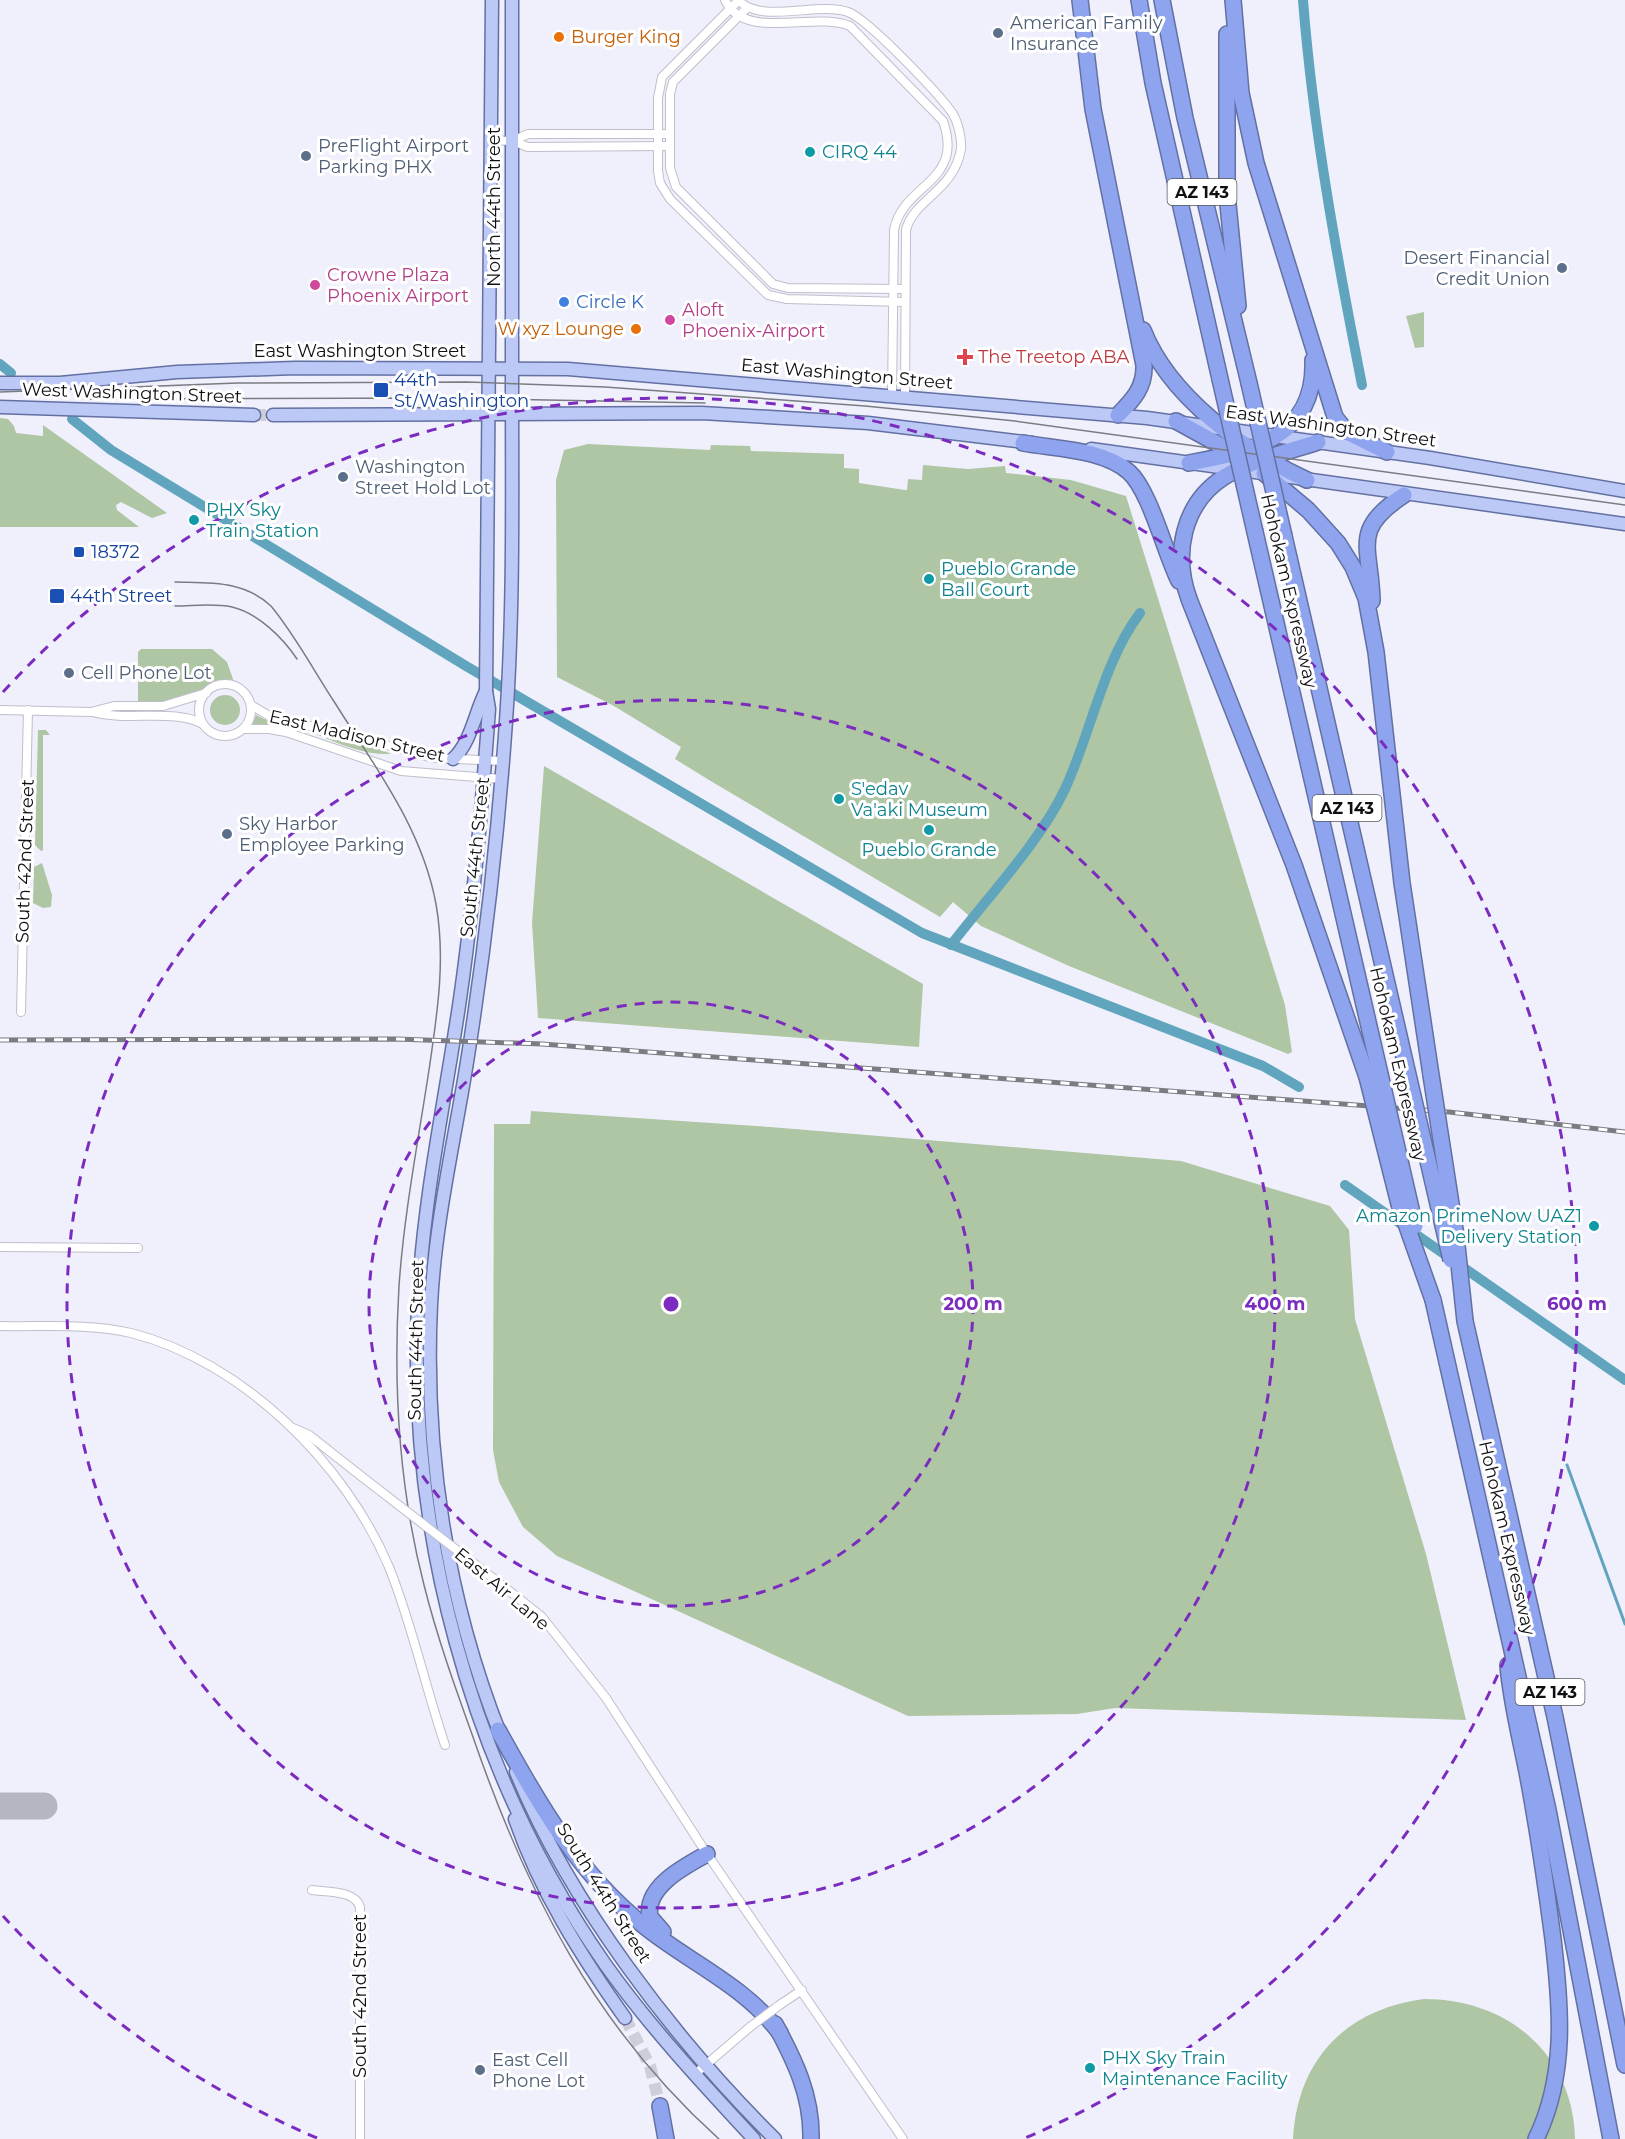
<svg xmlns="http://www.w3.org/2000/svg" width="1625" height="2139" font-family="Montserrat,sans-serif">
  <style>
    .green { fill: #aec6a4 }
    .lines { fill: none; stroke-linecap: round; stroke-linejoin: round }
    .stream { stroke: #60a5bd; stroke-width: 3 }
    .canal { stroke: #60a5bd; stroke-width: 10 }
    .taxiway { stroke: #b6b6c0; stroke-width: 27 }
    .primary-tunnel { stroke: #ceced9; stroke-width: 12; stroke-dasharray: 12 6; stroke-linecap: butt }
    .street-casing { stroke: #bfbfcb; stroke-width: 10 }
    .primary-casing { stroke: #6370a2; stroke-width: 15 }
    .highway-casing { stroke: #6370a2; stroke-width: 18 }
    .street { stroke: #fff; stroke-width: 8 }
    .primary { stroke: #bcc8f5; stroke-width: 12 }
    .highway { stroke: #8fa4ef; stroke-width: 15 }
    .tram { stroke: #7b7b83; stroke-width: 1.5 }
    .rail-casing { stroke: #7b7b83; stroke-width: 5 }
    .rail { stroke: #fff; stroke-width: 3; stroke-dasharray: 9; stroke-linecap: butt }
    .street-bridge-casing { stroke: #bfbfcb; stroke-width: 10; stroke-linecap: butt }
    .highway-bridge-casing { stroke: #6370a2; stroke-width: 18; stroke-linecap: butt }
    .street-bridge { stroke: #fff; stroke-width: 8 }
    .highway-bridge { stroke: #8fa4ef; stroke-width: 15 }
    .ring { fill: none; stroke: #7b2cbf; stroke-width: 3; stroke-dasharray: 10 8 }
    .service-dot { fill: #5c6f8a; stroke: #fff; stroke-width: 2 }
    .food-dot { fill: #e8710a; stroke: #fff; stroke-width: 2 }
    .culture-dot { fill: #0f9aa8; stroke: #fff; stroke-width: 2 }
    .hotel-dot { fill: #d1479c; stroke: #fff; stroke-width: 2 }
    .shop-dot { fill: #3f7fe0; stroke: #fff; stroke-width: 2 }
    .health-dot { fill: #e0444e; stroke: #fff; stroke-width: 2 }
    .transit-dot { fill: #1a4fb4; stroke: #fff; stroke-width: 2 }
    .labels { text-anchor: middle; stroke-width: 6; stroke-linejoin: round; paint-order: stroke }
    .shield { fill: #fff; stroke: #58585a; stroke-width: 1.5 }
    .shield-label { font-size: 16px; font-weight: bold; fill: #101014 }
    .service-label { font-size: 18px; fill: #4e5e75; stroke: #fff; text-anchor: start }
    .food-label { font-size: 18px; fill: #c56008; stroke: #fff; text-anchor: start }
    .culture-label { font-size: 18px; fill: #0d838f; stroke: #fff; text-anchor: start }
    .street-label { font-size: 18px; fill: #101014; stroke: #fff }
    .hotel-label { font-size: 18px; fill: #b23c85; stroke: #fff; text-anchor: start }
    .shop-label { font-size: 18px; fill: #366cbe; stroke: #fff; text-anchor: start }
    .health-label { font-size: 18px; fill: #be3a42; stroke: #fff; text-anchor: start }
    .transit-label { font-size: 18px; fill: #164399; stroke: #fff; text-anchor: start }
    .centre { fill: #7b2cbf; stroke: #fff; stroke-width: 3 }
    .ring-label { font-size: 18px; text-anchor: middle; font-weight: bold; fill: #7b2cbf; stroke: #fff; stroke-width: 6; stroke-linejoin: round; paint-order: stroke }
  </style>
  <rect width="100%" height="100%" fill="#f0f0fc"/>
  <!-- green -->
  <g class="green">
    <path d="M 1424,312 L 1424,347 L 1415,348 L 1406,316 Z"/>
    <path d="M 0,418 L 8,419 L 14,426 L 16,433 L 43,436 L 43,425 L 167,513 L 152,518 L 121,502 L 116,505 L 117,510 L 139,527 L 0,527 Z"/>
    <path d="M 588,444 L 710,450 L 711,445 L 750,446 L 751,451 L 844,454 L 844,468 L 859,469 L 859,483 L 905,490 L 907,490 L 908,479 L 922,480 L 923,465 L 968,469 L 1005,466 L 1006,473 L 1071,480 L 1126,496 L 1285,1005 L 1292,1052 L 1288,1054 L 1069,966 L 981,926 L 953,902 L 940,917 L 709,780 L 675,759 L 681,747 L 614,706 L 557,677 L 556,480 L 564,450 Z"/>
    <path d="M 141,649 L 212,649 L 227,662 L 234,682 C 212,680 208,688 190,696 C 174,704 155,702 138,703 L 138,652 Z"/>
    <circle cx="225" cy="710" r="15"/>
    <path d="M 256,715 C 294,736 352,734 391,754 C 364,755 342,745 318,735 C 297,727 275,725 252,726 Z"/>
    <path d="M 38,730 L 46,730 L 50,735 L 43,735 L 43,850 L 41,851 L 35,845 Z"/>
    <path d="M 544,766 L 923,984 L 919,1047 L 538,1018 L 532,923 Z"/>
    <path d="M 42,863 L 52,895 L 51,907 L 43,908 L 33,903 L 34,867 Z"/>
    <path d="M 531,1111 L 770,1127 L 1181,1161 L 1330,1206 L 1349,1230 L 1355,1319 L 1426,1554 L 1466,1720 L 1115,1708 L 1077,1714 L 908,1716 L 557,1556 L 523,1527 L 499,1482 L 493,1450 L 494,1124 L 530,1124 Z"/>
    <path d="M 1424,1999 C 1507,1999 1573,2053 1575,2139 L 1293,2139 C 1297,2060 1346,2009 1424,1999 Z"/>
  </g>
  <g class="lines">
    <!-- stream -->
    <path class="stream" d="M 1567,1465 L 1625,1624"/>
    <!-- canal -->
    <g class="canal">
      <path d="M 1303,0 C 1313,129 1337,258 1362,385"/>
      <path d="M 0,364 L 11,373"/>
      <path d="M 72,419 L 111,450 L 466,666 L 922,933 L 1263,1066 L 1299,1087"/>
      <path d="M 951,945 C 987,898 1040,842 1065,789 C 1091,733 1103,662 1140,613"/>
      <path d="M 1345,1185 L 1625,1380"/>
    </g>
    <!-- taxiway -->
    <path class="taxiway" d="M 0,1806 L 44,1806"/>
    <!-- primary-tunnel -->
    <g class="primary-tunnel">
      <path d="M 254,415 L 273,415"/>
      <path d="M 625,2018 L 650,2066 L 660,2106"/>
    </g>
    <defs>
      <g id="street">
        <path d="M 725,0 C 745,42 813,11 850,26 L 943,121 C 965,183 903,183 894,230 L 892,397"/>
        <path d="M 738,0 C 762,25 817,1 848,12 C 868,19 940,95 953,114 C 958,123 962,139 961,149 C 954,191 913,200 906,230 L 905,398"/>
        <path d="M 738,1 L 662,77 L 658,98 L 658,171 L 660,183 L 670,199 L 768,295 L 787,299 L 905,302"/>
        <path d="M 747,8 L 673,82 L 670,94 L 670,168 L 676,187 L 773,284 L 788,288 L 905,289"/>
        <path d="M 492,140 L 512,141 L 528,147 L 670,146"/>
        <path d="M 512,141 L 528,134 L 670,134"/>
        <circle cx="225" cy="710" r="26"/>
        <path d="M 251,705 L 276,720 L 329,729 L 433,758 L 503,761"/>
        <path d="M 0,710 L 91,712 L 114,706 L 163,706 L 206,693"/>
        <path d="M 93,712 C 128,722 174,708 203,724"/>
        <path d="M 243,729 L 269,729 L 286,732 L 401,771 L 502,779"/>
        <path d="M 21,1012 L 28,710"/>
        <path d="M 0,1247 L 138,1248"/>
        <path d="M 0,1326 C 43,1327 89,1323 131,1333 C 242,1361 345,1463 389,1567 C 412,1624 425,1686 445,1745"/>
        <path d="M 293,1428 L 309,1435 L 361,1476"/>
        <path d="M 498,1582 L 542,1617 L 606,1698 L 707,1854 L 903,2139"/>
        <path d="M 312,1890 C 326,1892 355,1890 360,1907 L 360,2139"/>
        <path d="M 781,2004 L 802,1990"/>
        <path d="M 694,2075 L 750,2027"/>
      </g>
      <g id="primary">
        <path d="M 492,0 L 486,691 L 489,709 C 482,806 474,903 460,999 C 446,1095 425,1191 419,1288 C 404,1523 469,1769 605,1964 C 649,2026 702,2083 754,2139"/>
        <path d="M 0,383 L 60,383 L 177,372 L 295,368 L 568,369 L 1147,418 L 1430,458 L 1625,491"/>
        <path d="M 0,407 L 254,415"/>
        <path d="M 273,415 L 702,413 L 868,423 L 1032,443"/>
        <path d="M 1091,449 L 1625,524"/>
        <path d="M 453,759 C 471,743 475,712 486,691"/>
        <path d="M 501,1736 C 447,1601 424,1451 431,1305 C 435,1223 454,1143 467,1062 C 485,949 498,836 506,721 C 514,607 512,493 512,378 C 512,252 512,126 512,0"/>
        <path d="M 516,1772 C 569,1902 675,2040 775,2139"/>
        <path d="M 515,1819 C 540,1891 581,1956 625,2018"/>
      </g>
      <g id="highway">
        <path d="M 1080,0 L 1093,109 L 1144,365 C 1145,387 1133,400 1118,415"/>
        <path d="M 1139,0 L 1153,83 L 1220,379"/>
        <path d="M 1162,0 L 1185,118 L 1249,383"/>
        <path d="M 1233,0 L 1241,93 L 1256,163 L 1335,417 L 1347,432 L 1387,452"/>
        <path d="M 1227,34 L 1227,194 L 1238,306"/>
        <path d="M 1143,330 C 1169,396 1244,451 1307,480"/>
        <path d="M 1176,421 L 1245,459"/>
        <path d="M 1318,442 C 1288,452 1251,460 1224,477 C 1182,504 1173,555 1189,599 L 1294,865 L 1367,1077"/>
        <path d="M 1023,443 C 1056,449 1103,449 1129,472 C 1150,491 1165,553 1179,581"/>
        <path d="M 1189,463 C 1250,452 1316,438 1313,360"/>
        <path d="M 1264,473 L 1308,510 L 1338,543 L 1353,567 L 1366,598 L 1376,652 L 1402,883 L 1431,1075"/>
        <path d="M 1255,532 L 1380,1074"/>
        <path d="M 1284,536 L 1409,1079"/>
        <path d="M 1372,601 C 1371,547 1350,530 1404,495"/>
        <path d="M 1433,1300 L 1548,1810 L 1611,2139"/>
        <path d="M 1465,1321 L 1555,1717 L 1625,2065"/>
        <path d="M 1508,1665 C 1511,1703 1521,1740 1528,1777 C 1538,1831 1546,1885 1553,1939 C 1561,2007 1567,2075 1536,2139"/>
        <path d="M 498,1730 C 540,1805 576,1871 644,1926 C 690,1963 744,1985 780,2033"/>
        <path d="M 663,1932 L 650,1917 C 644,1887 685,1866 707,1854"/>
        <path d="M 775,2024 C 795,2061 812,2096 811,2139"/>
        <path d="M 660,2106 L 666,2139"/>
      </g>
    </defs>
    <!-- street casing -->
    <use href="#street" class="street-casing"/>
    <!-- primary casing -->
    <use href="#primary" class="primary-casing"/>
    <!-- highway casing -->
    <use href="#highway" class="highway-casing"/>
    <!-- street -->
    <use href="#street" class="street"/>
    <!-- primary -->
    <use href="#primary" class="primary"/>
    <!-- highway -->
    <use href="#highway" class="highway"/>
    <!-- tram -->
    <g class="tram">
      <path d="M 0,392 L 238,383 L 467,382 L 605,387 L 865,406 L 1015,421 L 1625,505"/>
      <path d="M 90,399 L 446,398 L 705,403"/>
      <path d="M 175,582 C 210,583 243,580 271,606 C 295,635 314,671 335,703 C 375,767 422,828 436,904 C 446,960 437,1015 429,1070 C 418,1142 404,1214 399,1286 C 393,1386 399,1488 424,1585 C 437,1637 455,1687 473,1737 C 526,1891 595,2028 719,2139"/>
      <path d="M 175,606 C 193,606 214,603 232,607 C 258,613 283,638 297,659"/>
    </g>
    <defs>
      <path id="rail" d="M 0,1040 L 396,1039 L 542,1044 L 1449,1112 L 1625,1132"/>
    </defs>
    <!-- rail casing -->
    <use href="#rail" class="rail-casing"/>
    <!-- rail -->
    <use href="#rail" class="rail"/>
    <defs>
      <g id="street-bridge">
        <path d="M 361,1476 L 498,1582"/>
        <path d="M 750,2027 L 781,2004"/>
      </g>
      <g id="highway-bridge">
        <path d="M 1220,379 L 1255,532"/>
        <path d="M 1249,383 L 1284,536"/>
        <path d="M 1380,1074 L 1415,1226"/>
        <path d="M 1431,1075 L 1456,1236 L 1465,1321"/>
        <path d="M 1367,1077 L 1399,1204 L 1433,1300"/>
        <path d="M 1409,1079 L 1451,1260"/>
      </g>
    </defs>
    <!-- street-bridge casing -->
    <use href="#street-bridge" class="street-bridge-casing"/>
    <!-- highway-bridge casing -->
    <use href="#highway-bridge" class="highway-bridge-casing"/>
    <!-- street-bridge -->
    <use href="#street-bridge" class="street-bridge"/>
    <!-- highway-bridge -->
    <use href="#highway-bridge" class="highway-bridge"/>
  </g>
  <!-- distance rings -->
  <g class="ring">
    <circle cx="671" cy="1304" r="302"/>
    <circle cx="671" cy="1304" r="604"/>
    <path d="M317 2138A906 906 0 0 1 3 1916M3 692A906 906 0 1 1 1025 2138"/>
  </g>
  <!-- markers -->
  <g class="service-dot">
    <circle cx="998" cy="33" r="6"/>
    <circle cx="306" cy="156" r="6"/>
    <circle cx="1562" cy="268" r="6"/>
    <circle cx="343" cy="477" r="6"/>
    <circle cx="69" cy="673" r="6"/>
    <circle cx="227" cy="834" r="6"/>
    <circle cx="480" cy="2070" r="6"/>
  </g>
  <g class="food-dot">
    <circle cx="559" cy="37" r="6"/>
    <circle cx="636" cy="329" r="6"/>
  </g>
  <g class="culture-dot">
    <circle cx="810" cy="152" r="6"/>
    <circle cx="194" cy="520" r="6"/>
    <circle cx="929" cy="579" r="6"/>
    <circle cx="839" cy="799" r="6"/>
    <circle cx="929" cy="830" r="6"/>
    <circle cx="1594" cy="1226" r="6"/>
    <circle cx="1090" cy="2068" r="6"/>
  </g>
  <g class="hotel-dot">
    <circle cx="315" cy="285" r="6"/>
    <circle cx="670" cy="320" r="6"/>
  </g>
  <circle class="shop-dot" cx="564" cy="302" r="6"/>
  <path class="health-dot" d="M962 348h6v6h6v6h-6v6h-6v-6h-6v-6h6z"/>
  <g class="transit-dot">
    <rect x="373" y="382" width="16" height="16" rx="3"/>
    <rect x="73" y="546" width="12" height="12" rx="3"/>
    <rect x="49" y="588" width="16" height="16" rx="3"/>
  </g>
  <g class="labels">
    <!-- shield labels -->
    <g class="shield">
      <rect x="1167.5" y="179" width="69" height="26" rx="4.5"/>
      <rect x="1312.5" y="795" width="69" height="26" rx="4.5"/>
      <rect x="1515.5" y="1679" width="69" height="26" rx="4.5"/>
    </g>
    <g class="shield-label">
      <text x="1202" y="198">AZ 143</text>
      <text x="1347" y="814">AZ 143</text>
      <text x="1550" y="1698">AZ 143</text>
    </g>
    <!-- service labels -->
    <g class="service-label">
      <text x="1010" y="29">American Family<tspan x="1010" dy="21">Insurance</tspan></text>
      <text x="318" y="152">PreFlight Airport<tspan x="318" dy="21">Parking PHX</tspan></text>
      <text x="1550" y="264" text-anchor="end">Desert Financial<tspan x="1550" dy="21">Credit Union</tspan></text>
      <text x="355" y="473">Washington<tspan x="355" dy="21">Street Hold Lot</tspan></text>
      <text x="81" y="679">Cell Phone Lot</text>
      <text x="239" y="830">Sky Harbor<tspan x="239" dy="21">Employee Parking</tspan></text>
      <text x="492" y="2066">East Cell<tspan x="492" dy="21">Phone Lot</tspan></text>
    </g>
    <!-- food labels -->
    <g class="food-label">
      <text x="571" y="43">Burger King</text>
      <text x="624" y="335" text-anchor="end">W xyz Lounge</text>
    </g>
    <!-- culture labels -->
    <g class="culture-label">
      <text x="822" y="158">CIRQ 44</text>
      <text x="206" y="516">PHX Sky<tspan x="206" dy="21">Train Station</tspan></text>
      <text x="941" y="575">Pueblo Grande<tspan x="941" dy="21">Ball Court</tspan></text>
      <text x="851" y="795">S'edav<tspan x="851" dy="21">Va'aki Museum</tspan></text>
      <text x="929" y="856" text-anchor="middle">Pueblo Grande</text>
      <text x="1582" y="1222" text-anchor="end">Amazon PrimeNow UAZ1<tspan x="1582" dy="21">Delivery Station</tspan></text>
      <text x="1102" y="2064">PHX Sky Train<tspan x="1102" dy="21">Maintenance Facility</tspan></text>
    </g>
    <!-- street labels -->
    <g class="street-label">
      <text transform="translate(494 207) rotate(-90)" y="6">North 44th Street</text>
      <text x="360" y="357">East Washington Street</text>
      <text transform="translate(847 374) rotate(5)" y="6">East Washington Street</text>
      <text transform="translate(132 393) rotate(2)" y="6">West Washington Street</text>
      <text transform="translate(1331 426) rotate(8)" y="6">East Washington Street</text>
      <text transform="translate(1289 591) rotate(77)" y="6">Hohokam Expressway</text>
      <text transform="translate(357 736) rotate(13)" y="6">East Madison Street</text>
      <text transform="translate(475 857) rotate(-84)" y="6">South 44th Street</text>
      <text transform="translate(25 861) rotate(-88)" y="6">South 42nd Street</text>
      <text transform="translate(1398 1064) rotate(77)" y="6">Hohokam Expressway</text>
      <text transform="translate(416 1340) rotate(-89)" y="6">South 44th Street</text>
      <text transform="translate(1507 1538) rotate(77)" y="6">Hohokam Expressway</text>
      <text transform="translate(502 1589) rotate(40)" y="6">East Air Lane</text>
      <text transform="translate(604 1893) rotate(58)" y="6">South 44th Street</text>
      <text transform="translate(360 1996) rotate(-90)" y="6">South 42nd Street</text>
    </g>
    <!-- hotel labels -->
    <g class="hotel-label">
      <text x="327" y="281">Crowne Plaza<tspan x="327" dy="21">Phoenix Airport</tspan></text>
      <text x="682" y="316">Aloft<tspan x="682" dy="21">Phoenix-Airport</tspan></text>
    </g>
    <!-- shop labels -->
    <g class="shop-label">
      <text x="576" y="308">Circle K</text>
    </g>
    <!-- health labels -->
    <g class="health-label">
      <text x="978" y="363">The Treetop ABA</text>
    </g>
    <!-- transit labels -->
    <g class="transit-label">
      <text x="394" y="386">44th<tspan x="394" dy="21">St/Washington</tspan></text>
      <text x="91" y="558">18372</text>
      <text x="70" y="602">44th Street</text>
    </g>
  </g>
  <circle cx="671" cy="1304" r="9" class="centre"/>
  <g class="ring-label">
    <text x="973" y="1310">200 m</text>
    <text x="1275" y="1310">400 m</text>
    <text x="1577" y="1310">600 m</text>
  </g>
</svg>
